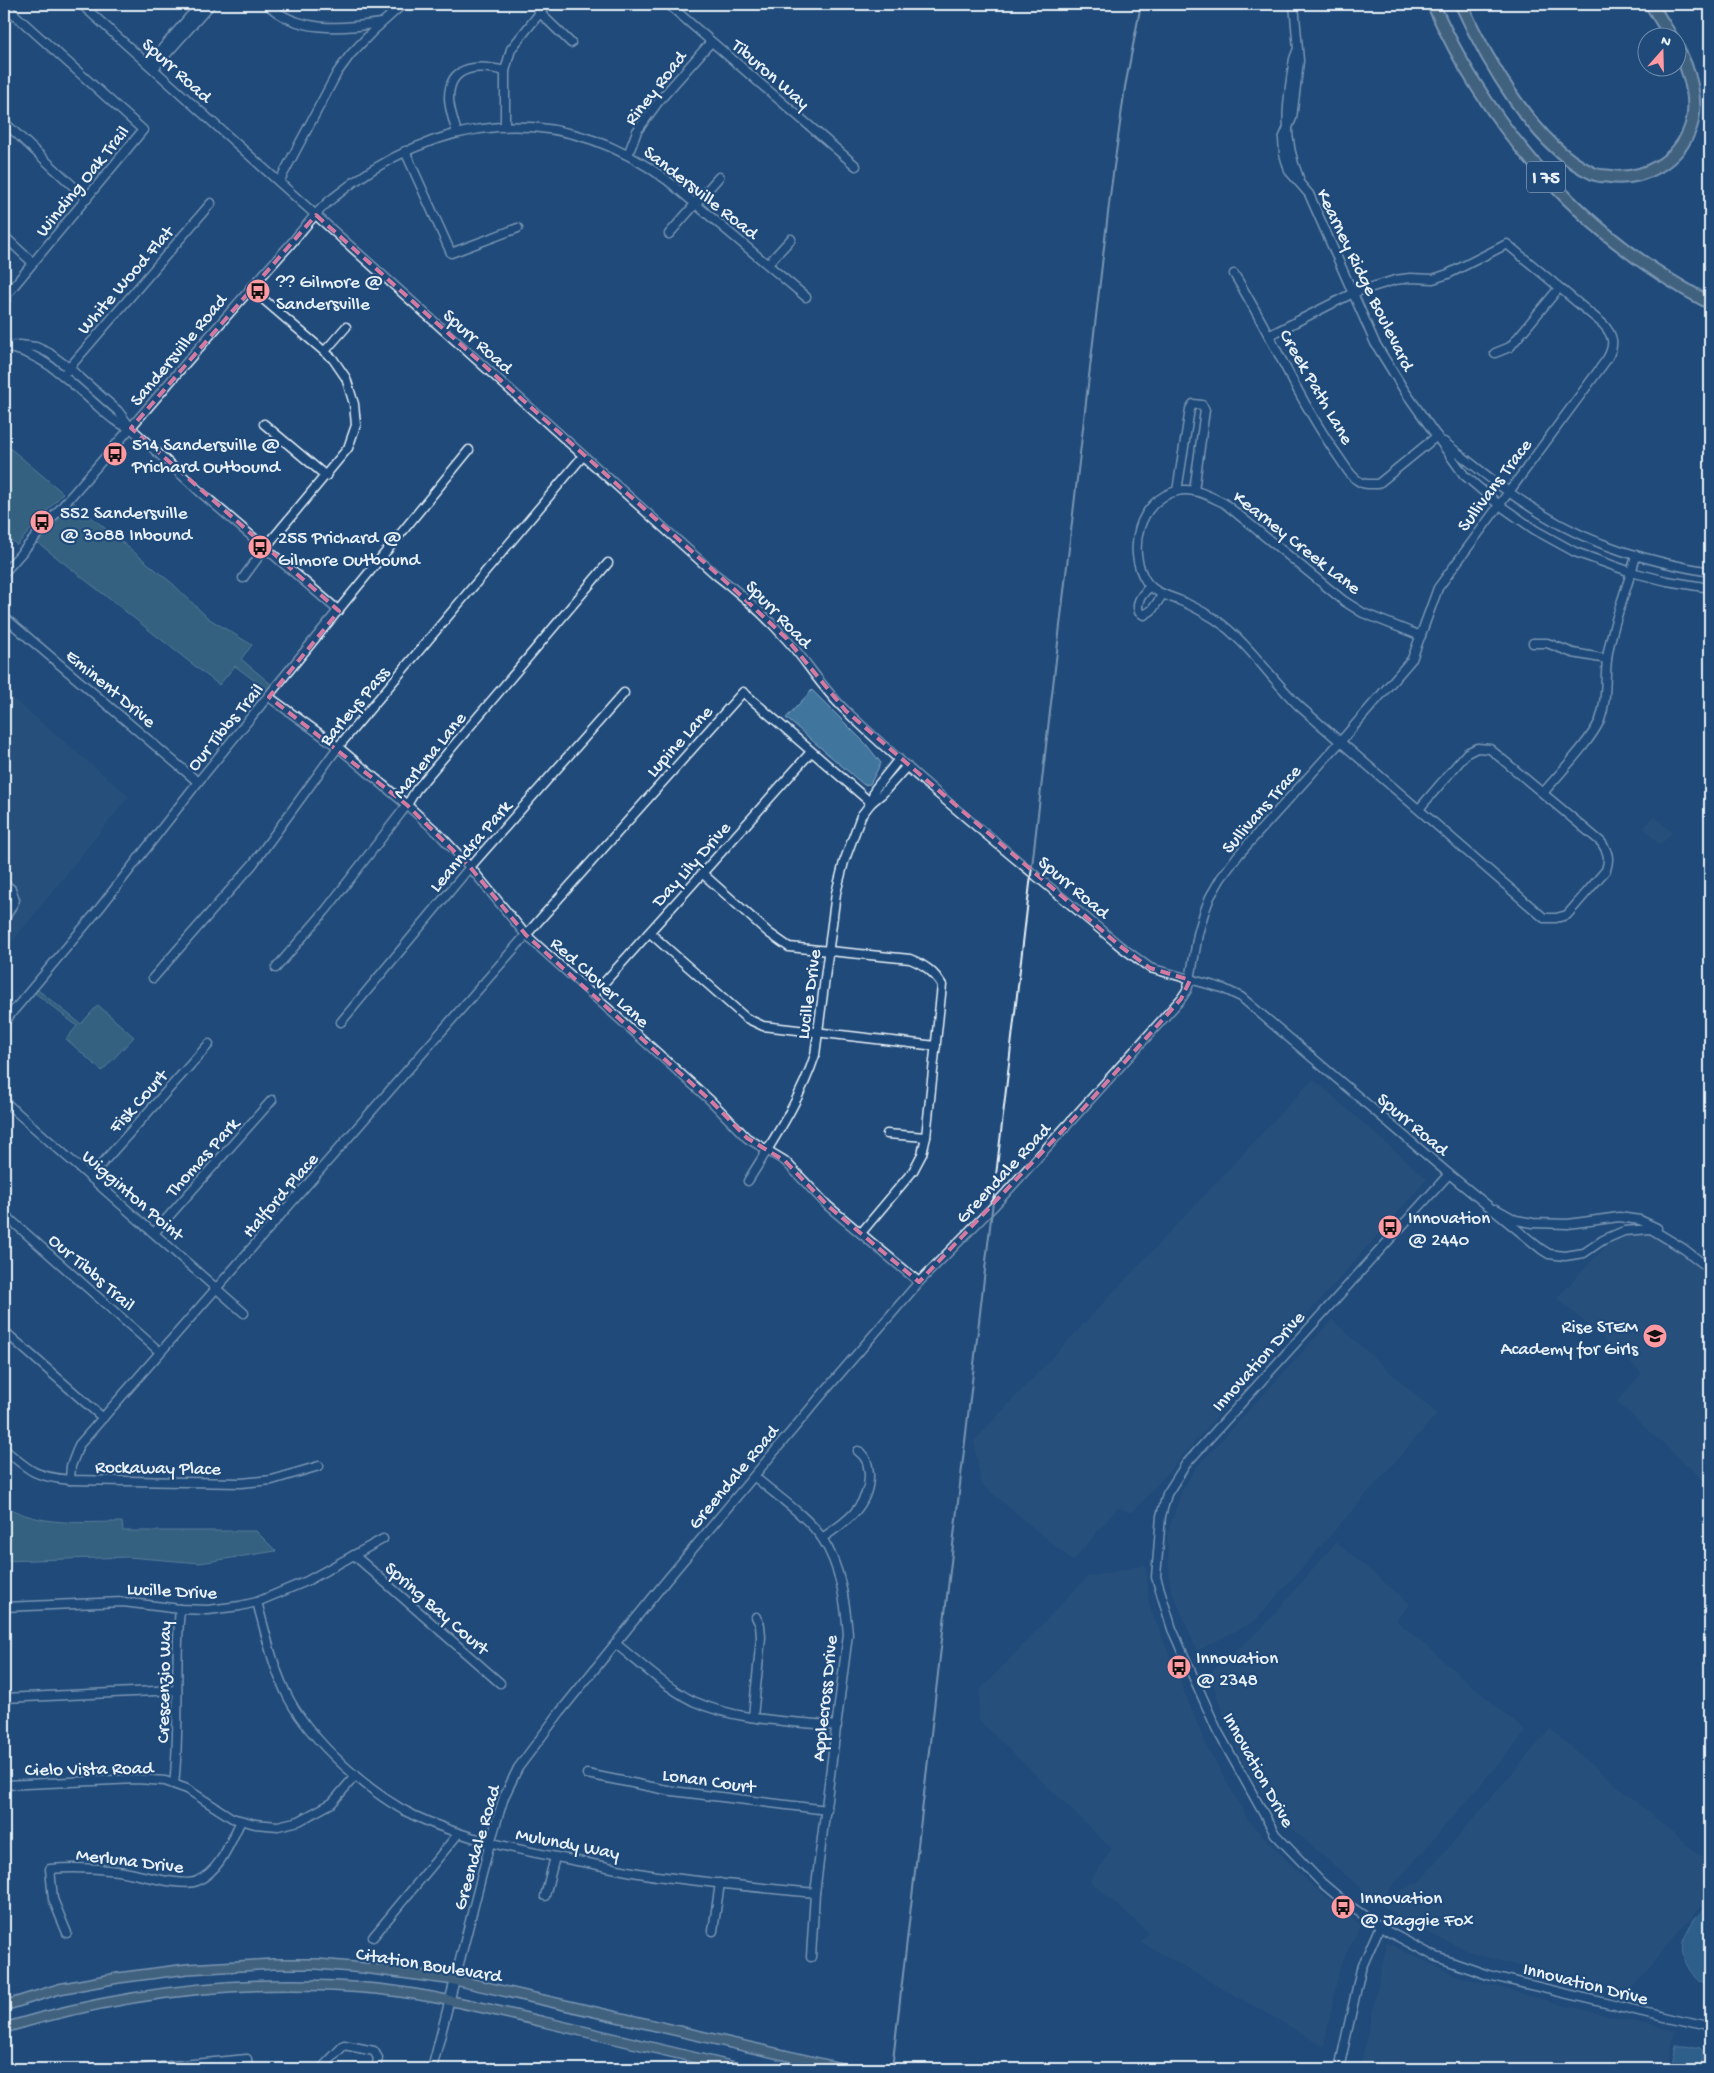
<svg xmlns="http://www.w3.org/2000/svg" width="1714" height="2073" font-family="'Gochi Hand',sans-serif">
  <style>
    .built { fill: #31557b }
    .green { fill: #4f7d86; stroke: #9cb7bf }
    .water { fill: #41749e; stroke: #84a6c2 }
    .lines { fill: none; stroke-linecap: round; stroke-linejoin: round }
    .minor-casing { stroke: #e8f1f8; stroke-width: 11 }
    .major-casing { stroke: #e8f1f8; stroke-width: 12 }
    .highway-casing { stroke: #e8f1f8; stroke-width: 15 }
    .minor { stroke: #1f4a7a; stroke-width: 8 }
    .major { stroke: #6c7e84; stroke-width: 9 }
    .highway { stroke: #6c7e84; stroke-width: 11 }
    .rail { stroke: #e8f1f8; stroke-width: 2 }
    .marked { fill: none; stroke: #d37aa2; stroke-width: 4; stroke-dasharray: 10 6; stroke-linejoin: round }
    .labels { text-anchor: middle; stroke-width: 4.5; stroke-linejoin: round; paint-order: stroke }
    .shield { fill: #1f4a7a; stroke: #acbfd2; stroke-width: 1 }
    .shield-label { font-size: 18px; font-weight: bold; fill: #e8f1f8 }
    .street-label { font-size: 19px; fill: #e8f1f8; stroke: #1f4a7a }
    .poi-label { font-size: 19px; fill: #e8f1f8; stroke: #1f4a7a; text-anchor: start }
  </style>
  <rect width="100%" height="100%" fill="#1f4a7a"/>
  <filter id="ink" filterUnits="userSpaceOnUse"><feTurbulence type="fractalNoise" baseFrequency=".02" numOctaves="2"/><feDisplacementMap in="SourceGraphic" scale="10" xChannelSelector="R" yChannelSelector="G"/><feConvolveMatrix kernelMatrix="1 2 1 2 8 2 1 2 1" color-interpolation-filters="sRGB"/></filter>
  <g filter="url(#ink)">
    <!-- built -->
    <g class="built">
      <path d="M 4,691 L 129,796 L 4,952 Z"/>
      <path d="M 1655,816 L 1672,833 L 1660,845 L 1643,828 Z"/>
      <path d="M 1313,1079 L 1427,1179 L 1132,1513 L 1118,1507 L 1073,1561 L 981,1484 L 974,1441 Z"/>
      <path d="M 1640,1233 L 1670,1241 L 1710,1275 L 1710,1486 L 1617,1402 L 1642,1373 L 1557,1298 L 1611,1241 Z"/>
      <path d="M 1332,1320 L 1437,1414 L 1255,1621 L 1197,1651 L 1170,1586 L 1167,1534 L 1182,1491 L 1196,1468 Z"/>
      <path d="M 1336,1542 L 1410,1604 L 1396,1620 L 1526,1732 L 1379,1902 L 1419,1882 L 1550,1729 L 1710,1864 L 1710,1895 L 1626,1995 L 1475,1954 L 1413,1926 L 1378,1903 L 1285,1823 L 1257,1785 L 1242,1760 L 1230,1733 L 1209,1674 L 1262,1628 Z"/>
      <path d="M 1146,1565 L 1149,1605 L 1206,1745 L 1248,1820 L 1308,1882 L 1361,1925 L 1340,1966 L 1324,2046 L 1141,1942 L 1149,1933 L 1090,1881 L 1112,1849 L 978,1719 L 980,1690 L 1087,1577 Z"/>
      <path d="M 1387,1943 L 1455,1975 L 1563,2005 L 1675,2031 L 1666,2069 L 1360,2069 Z"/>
    </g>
    <!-- green -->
    <g class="green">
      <path d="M 4,443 L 63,493 L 17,545 L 4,534 Z"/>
      <path d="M 73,502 L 173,584 L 208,618 L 252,645 L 241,659 L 272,685 L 267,690 L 235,666 L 219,685 L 37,542 Z"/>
      <path d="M 38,990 L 81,1024 L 98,1005 L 134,1037 L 102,1071 L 66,1039 L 77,1026 L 35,993 Z"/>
      <path d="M 4,1505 C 39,1527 82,1522 122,1522 L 123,1531 L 256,1531 L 276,1551 L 200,1563 L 128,1557 L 4,1561 Z"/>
    </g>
    <!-- water -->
    <g class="water">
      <path d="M 812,690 L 866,744 L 881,763 L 870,784 L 864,785 L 786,718 Z"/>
      <path d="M 1710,1906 L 1710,1982 L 1705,1985 C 1691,1975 1680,1960 1683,1942 C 1684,1937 1689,1930 1691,1925 C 1695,1917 1702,1909 1710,1906 Z"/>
      <path d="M 1676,2045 L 1686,2045 L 1700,2048 L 1703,2052 L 1700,2069 L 1671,2069 Z"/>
    </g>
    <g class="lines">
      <defs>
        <g id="minor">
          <path d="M 81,4 L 715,574 C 740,593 766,616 787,640 C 808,663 821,687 845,710 C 932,793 1028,868 1120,946 L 1150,968 L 1222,988 L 1241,997 L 1449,1174 L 1541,1249 L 1549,1254 L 1565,1256 L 1584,1253 L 1603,1240 L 1624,1231 L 1651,1229 L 1684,1249 L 1710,1269"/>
          <path d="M 267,4 C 297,33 342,29 381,23"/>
          <path d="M 668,4 L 856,166"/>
          <path d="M 1294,4 L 1299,61 L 1292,118 L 1283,139 L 1284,154 L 1289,171 L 1309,194 L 1375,343 L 1404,390 L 1464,475 L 1498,504 L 1535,530 L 1575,552 L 1631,572 L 1667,581 L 1710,588"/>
          <path d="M 4,5 L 143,130 L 8,293 L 4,303"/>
          <path d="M 539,12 L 571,43"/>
          <path d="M 1297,51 L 1294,59 C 1287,102 1282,137 1299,178"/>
          <path d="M 149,64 L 190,16 L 206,4"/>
          <path d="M 154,68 L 211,4"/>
          <path d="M 4,122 L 87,199"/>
          <path d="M 505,126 L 505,71 L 511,49 L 547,4"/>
          <path d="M 457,133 C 454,122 449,109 449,98 C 449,63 481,65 505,71"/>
          <path d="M 405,151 L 451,253 L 518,228"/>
          <path d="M 628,155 L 637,131 L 659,101 L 711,42"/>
          <path d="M 279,182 L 337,73 L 350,55 L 373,31 L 403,4"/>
          <path d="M 669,234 L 719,177"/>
          <path d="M 4,236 L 33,263"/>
          <path d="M 768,264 L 791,239"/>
          <path d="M 1234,274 C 1271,333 1297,398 1338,456 C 1344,464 1350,477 1360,482 C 1365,485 1372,484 1378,484 L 1437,436"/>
          <path d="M 4,346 L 20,345 L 36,347 L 49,353 L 69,368 L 118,411 L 131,428 L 199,491 L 339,611"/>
          <path d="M 10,348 C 44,355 68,380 93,402 C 107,414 114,423 131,428"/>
          <path d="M 325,351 L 346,327"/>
          <path d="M 1495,353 L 1510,347 L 1559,288"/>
          <path d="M 63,375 L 211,203"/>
          <path d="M 264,424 L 326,476"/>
          <path d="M 1444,442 C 1476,467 1507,493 1542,514 C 1593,546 1651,562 1710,572"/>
          <path d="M 1177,491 L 1190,409 L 1193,404 L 1202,405 L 1205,410 L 1194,491"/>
          <path d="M 4,573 C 65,503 126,434 186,363 C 220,324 254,284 289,246 C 303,230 316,211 333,198 C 436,114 557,99 667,180 L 806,297"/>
          <path d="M 243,578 L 265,548 L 348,448 L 356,425 L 354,404 L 346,378 L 333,359 L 250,288"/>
          <path d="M 1150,586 C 1143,594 1135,601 1139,612 L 1144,615 L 1152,610 L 1163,594"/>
          <path d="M 4,617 L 198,782"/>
          <path d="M 1533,643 L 1547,643 L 1573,653 L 1607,659"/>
          <path d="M 269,697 L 338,747 L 407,805 L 439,834 L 470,867 L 526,935 L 710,1100 L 747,1138 L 785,1161 L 828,1206 L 919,1282"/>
          <path d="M 1543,793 C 1558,775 1591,741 1600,720 C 1608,698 1604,675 1608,652 C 1614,619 1627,588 1636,556"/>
          <path d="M 871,803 L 882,794 L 907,766"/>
          <path d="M 1419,809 L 1467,753 L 1477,748 L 1490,749 L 1601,842 C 1608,852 1610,858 1606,870 L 1567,915 L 1556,918 L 1544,918 L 1299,706 C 1270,678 1249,643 1215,619 C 1205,613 1193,606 1181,601 C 1169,596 1154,593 1146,581 C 1126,550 1139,500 1177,491 C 1194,487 1209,496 1224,503 L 1344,601 L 1363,613 L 1421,636"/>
          <path d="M 703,874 L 769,933 L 789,947 L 910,959 C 925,965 934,972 942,985 L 926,1137 L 922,1154 L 913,1171 L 861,1233"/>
          <path d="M 4,883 L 11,889 L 15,900 L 4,920"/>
          <path d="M 650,933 L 746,1018 L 763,1026 L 936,1046"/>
          <path d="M 276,968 L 326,910 L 407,805 L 416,790 L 608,563"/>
          <path d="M 153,978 L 253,864 L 338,747 L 583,456"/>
          <path d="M 593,995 L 811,752"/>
          <path d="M 4,1022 L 99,909 L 198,782 L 469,450"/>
          <path d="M 341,1022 L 470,867 L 624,693"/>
          <path d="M 4,1101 L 244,1313"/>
          <path d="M 887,1134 L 926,1137"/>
          <path d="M 1449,1174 L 1186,1464 L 1167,1494 L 1161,1516 L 1156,1577 L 1172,1629 L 1217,1730 L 1275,1834 L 1322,1883 L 1347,1904 L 1387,1931 L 1434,1956 L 1488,1975 L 1710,2028"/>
          <path d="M 90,1177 L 209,1044"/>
          <path d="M 748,1181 C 773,1140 800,1101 815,1055 L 836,893 L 844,862 L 861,816 L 871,803 L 875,789 L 899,759"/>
          <path d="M 1496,1209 L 1516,1220 L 1533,1223 L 1568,1224 L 1619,1217 L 1640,1220 L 1657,1228"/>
          <path d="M 4,1214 L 160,1352"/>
          <path d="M 154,1233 L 272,1100"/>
          <path d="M 4,1331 L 103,1418"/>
          <path d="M 4,1449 C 31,1472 34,1476 70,1480 L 241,1483 L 272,1480 L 319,1466"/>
          <path d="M 754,1476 C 775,1495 806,1515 822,1538 C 841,1567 845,1601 848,1634 L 815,1893 L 811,1957"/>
          <path d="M 70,1480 L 71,1466 L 79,1445 L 526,935 L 743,692 L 871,803"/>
          <path d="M 822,1538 C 845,1523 870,1506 869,1474 C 868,1463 867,1458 858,1451"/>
          <path d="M 354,1555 L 500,1683"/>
          <path d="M 257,1602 C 266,1634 273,1669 289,1699 C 312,1742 371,1795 415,1816 C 465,1839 518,1850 572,1860 C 600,1865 629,1872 657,1876 C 710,1883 763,1888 815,1893"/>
          <path d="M 4,1607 L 123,1602 L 180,1609 L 208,1610 L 240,1606 L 257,1602 L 307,1581 L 383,1539"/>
          <path d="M 616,1644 C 640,1663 665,1687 693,1701 C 737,1721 790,1721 837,1726"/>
          <path d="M 4,1698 L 177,1690"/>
          <path d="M 753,1717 L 761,1637 L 760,1625 L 756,1617"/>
          <path d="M 587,1774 L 672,1791 L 827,1810"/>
          <path d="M 174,1784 C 181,1726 174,1667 180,1609"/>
          <path d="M 4,1785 L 137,1779 L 165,1781 L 187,1789 L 232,1818 L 255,1824 L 278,1826 L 299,1821 L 332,1803 L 356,1775"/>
          <path d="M 545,1896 L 555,1857"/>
          <path d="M 713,1931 L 720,1883"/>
          <path d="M 67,1933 L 53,1899 L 50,1869 C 73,1867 96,1868 118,1871 C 136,1873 183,1888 197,1881 C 221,1870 230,1842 241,1821"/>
          <path d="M 373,1937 L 458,1834"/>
          <path d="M 140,2069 L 247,2059 L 248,2069"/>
          <path d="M 321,2069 L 344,2045 L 374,2051 L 378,2058 L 376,2069"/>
          <path d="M 432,2069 L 490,1843 L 504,1797 L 518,1768 L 560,1712 L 666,1581 L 825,1391 L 919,1282 L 993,1207 L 1181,999 L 1187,990 L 1190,980 L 1198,934 L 1204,913 L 1210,897 L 1221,878 L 1239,854 L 1341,741 L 1412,659 L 1438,588 L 1607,359 C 1615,345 1614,336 1603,324 L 1507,244 L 1448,274 L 1433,279 L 1410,278 L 1395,280 L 1353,293 L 1270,335"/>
          <path d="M 1339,2069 L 1361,1969 L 1380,1926"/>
        </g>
        <g id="major">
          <path d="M 4,2006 L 59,1989 L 118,1978 L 187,1969 L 273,1964 L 317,1964 L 364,1968 L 455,1980 L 845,2069"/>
          <path d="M 4,2028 C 125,1992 251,1977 377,1989 C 434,1995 489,2009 544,2022 C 610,2038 677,2053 743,2069"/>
        </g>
        <g id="highway">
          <path d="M 1433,4 C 1489,131 1587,239 1710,303"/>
          <path d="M 1461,4 C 1486,59 1535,147 1592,173 C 1596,175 1602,176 1607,176 C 1642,182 1679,162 1691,126 C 1699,101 1689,68 1676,45"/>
          <path d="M 1651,4 L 1672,38"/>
        </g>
      </defs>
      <!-- minor casing -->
      <use href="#minor" class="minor-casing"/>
      <!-- major casing -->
      <use href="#major" class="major-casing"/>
      <!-- highway casing -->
      <use href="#highway" class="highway-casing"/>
      <!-- minor -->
      <use href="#minor" class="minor"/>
      <!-- major -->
      <use href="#major" class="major"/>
      <!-- highway -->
      <use href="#highway" class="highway"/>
      <!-- rail -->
      <path class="rail" d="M 892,2069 L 1110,196 L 1125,87 L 1141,4"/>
    </g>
  </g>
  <!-- marked area -->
  <path d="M0 0H1714V2073H0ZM 316,215 L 734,589 L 786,638 L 846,711 L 1120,946 L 1150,968 L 1190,980 L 1181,999 L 1082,1110 L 919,1282 L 828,1206 L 785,1161 L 747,1138 L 710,1100 L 526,935 L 470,867 L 407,805 L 269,697 L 339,611 L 131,428 Z" fill="#1f4a7a" fill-opacity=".55" fill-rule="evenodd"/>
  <path class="marked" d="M 316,215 L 734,589 L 786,638 L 846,711 L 1120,946 L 1150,968 L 1190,980 L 1181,999 L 1082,1110 L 919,1282 L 828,1206 L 785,1161 L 747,1138 L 710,1100 L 526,935 L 470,867 L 407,805 L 269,697 L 339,611 L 131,428 Z"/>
  <!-- icons -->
  <defs>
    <symbol id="bus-disc" viewBox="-11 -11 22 22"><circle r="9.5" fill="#ff9aa2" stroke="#1f4a7a"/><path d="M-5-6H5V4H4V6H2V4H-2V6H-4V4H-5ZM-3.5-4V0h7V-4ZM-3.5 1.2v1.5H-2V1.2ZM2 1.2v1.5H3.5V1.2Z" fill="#111"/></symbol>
    <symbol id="school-disc" viewBox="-11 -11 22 22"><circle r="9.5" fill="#ff9aa2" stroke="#1f4a7a"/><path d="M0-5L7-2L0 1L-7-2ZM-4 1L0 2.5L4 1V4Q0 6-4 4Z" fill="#111"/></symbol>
  </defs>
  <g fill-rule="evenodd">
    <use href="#bus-disc" x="244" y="277" width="28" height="28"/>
    <use href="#bus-disc" x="101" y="440" width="28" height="28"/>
    <use href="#bus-disc" x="28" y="508" width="28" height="28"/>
    <use href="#bus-disc" x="246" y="533" width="28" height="28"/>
    <use href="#bus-disc" x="1376" y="1213" width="28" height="28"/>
    <use href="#school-disc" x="1641" y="1322" width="28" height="28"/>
    <use href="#bus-disc" x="1165" y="1653" width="28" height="28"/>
    <use href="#bus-disc" x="1329" y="1893" width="28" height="28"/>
  </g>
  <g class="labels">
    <!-- shield labels -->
    <rect class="shield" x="1527" y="161.5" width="38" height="31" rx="4"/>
    <g class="shield-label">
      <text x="1546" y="183">I 75</text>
    </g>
    <!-- street labels -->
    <g class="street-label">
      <text transform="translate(178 69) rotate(42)" y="7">Spurr Road</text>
      <text transform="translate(772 73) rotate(41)" y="7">Tiburon Way</text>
      <text transform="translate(654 87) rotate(-52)" y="7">Riney Road</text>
      <text transform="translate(81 180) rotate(-51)" y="7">Winding Oak Trail</text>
      <text transform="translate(702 191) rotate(38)" y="7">Sandersville Road</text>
      <text transform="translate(124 279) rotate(-49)" y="7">White Wood Flat</text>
      <text transform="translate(1367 279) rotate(64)" y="7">Kearney Ridge Boulevard</text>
      <text transform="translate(479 340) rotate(42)" y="7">Spurr Road</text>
      <text transform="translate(177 349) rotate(-50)" y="7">Sandersville Road</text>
      <text transform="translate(1318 386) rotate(60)" y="7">Creek Path Lane</text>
      <text transform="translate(1493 484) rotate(-53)" y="7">Sullivans Trace</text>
      <text transform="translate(1298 541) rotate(38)" y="7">Kearney Creek Lane</text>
      <text transform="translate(780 613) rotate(46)" y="7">Spurr Road</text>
      <text transform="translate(112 687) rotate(40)" y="7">Eminent Drive</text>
      <text transform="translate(353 705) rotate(-50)" y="7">Barleys Pass</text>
      <text transform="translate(224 726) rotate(-50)" y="7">Our Tibbs Trail</text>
      <text transform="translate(678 740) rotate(-48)" y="7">Lupine Lane</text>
      <text transform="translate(428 754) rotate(-51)" y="7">Marlena Lane</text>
      <text transform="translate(1260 808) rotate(-49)" y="7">Sullivans Trace</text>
      <text transform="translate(469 845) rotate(-49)" y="7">Leanndra Park</text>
      <text transform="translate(690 863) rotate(-48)" y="7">Day Lily Drive</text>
      <text transform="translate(1075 886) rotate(40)" y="7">Spurr Road</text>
      <text transform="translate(601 981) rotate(42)" y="7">Red Clover Lane</text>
      <text transform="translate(807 994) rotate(-82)" y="7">Lucille Drive</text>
      <text transform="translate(137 1100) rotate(-48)" y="7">Fisk Court</text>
      <text transform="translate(1414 1123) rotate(40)" y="7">Spurr Road</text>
      <text transform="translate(201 1156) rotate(-48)" y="7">Thomas Park</text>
      <text transform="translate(1002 1172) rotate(-47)" y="7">Greendale Road</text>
      <text transform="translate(134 1194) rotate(41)" y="7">Wigginton Point</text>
      <text transform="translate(279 1194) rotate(-49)" y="7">Halford Place</text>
      <text transform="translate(93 1271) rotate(41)" y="7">Our Tibbs Trail</text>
      <text transform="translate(1257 1360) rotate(-48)" y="7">Innovation Drive</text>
      <text transform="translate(158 1466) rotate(1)" y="7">Rockaway Place</text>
      <text transform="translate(732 1476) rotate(-50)" y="7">Greendale Road</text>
      <text transform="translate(172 1589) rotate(3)" y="7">Lucille Drive</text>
      <text transform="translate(438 1607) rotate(41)" y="7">Spring Bay Court</text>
      <text transform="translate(162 1682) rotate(-89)" y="7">Crescenzio Way</text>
      <text transform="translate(823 1698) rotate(-84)" y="7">Applecross Drive</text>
      <text transform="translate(89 1767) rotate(-1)" y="7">Cielo Vista Road</text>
      <text transform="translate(1260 1769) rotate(61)" y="7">Innovation Drive</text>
      <text transform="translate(709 1779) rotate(8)" y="7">Lonan Court</text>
      <text transform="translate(568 1842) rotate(11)" y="7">Mulundy Way</text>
      <text transform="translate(475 1847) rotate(-74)" y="7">Greendale Road</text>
      <text transform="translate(130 1859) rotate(7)" y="7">Merluna Drive</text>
      <text transform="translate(429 1963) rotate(9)" y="7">Citation Boulevard</text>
      <text transform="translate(1586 1982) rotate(14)" y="7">Innovation Drive</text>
    </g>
    <!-- poi labels -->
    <g class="poi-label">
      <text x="276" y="287">?? Gilmore @<tspan x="276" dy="22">Sandersville</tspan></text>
      <text x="132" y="450">514 Sandersville @<tspan x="132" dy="22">Prichard Outbound</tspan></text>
      <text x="60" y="518">552 Sandersville<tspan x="60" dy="22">@ 3088 Inbound</tspan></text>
      <text x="278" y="543">255 Prichard @<tspan x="278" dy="22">Gilmore Outbound</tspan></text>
      <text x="1408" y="1223">Innovation<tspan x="1408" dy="22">@ 2440</tspan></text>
      <text x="1638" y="1332" text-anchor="end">Rise STEM<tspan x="1638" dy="22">Academy for Girls</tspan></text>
      <text x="1196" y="1663">Innovation<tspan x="1196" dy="22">@ 2348</tspan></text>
      <text x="1360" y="1903">Innovation<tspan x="1360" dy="22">@ Jaggie Fox</tspan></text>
    </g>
  </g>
  <!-- margin -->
  <rect width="1714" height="2073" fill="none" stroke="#1f4a7a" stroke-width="20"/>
  <rect x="10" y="10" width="1694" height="2053" fill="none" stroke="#e8f1f8" stroke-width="2" filter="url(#ink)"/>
  <!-- north arrow -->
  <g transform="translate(1662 52) rotate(20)"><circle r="24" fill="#1f4a7a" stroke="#6f8dac"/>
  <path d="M0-4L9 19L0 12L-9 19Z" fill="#ff9aa2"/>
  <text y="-8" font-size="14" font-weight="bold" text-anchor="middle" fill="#e8f1f8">N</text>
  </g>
</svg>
